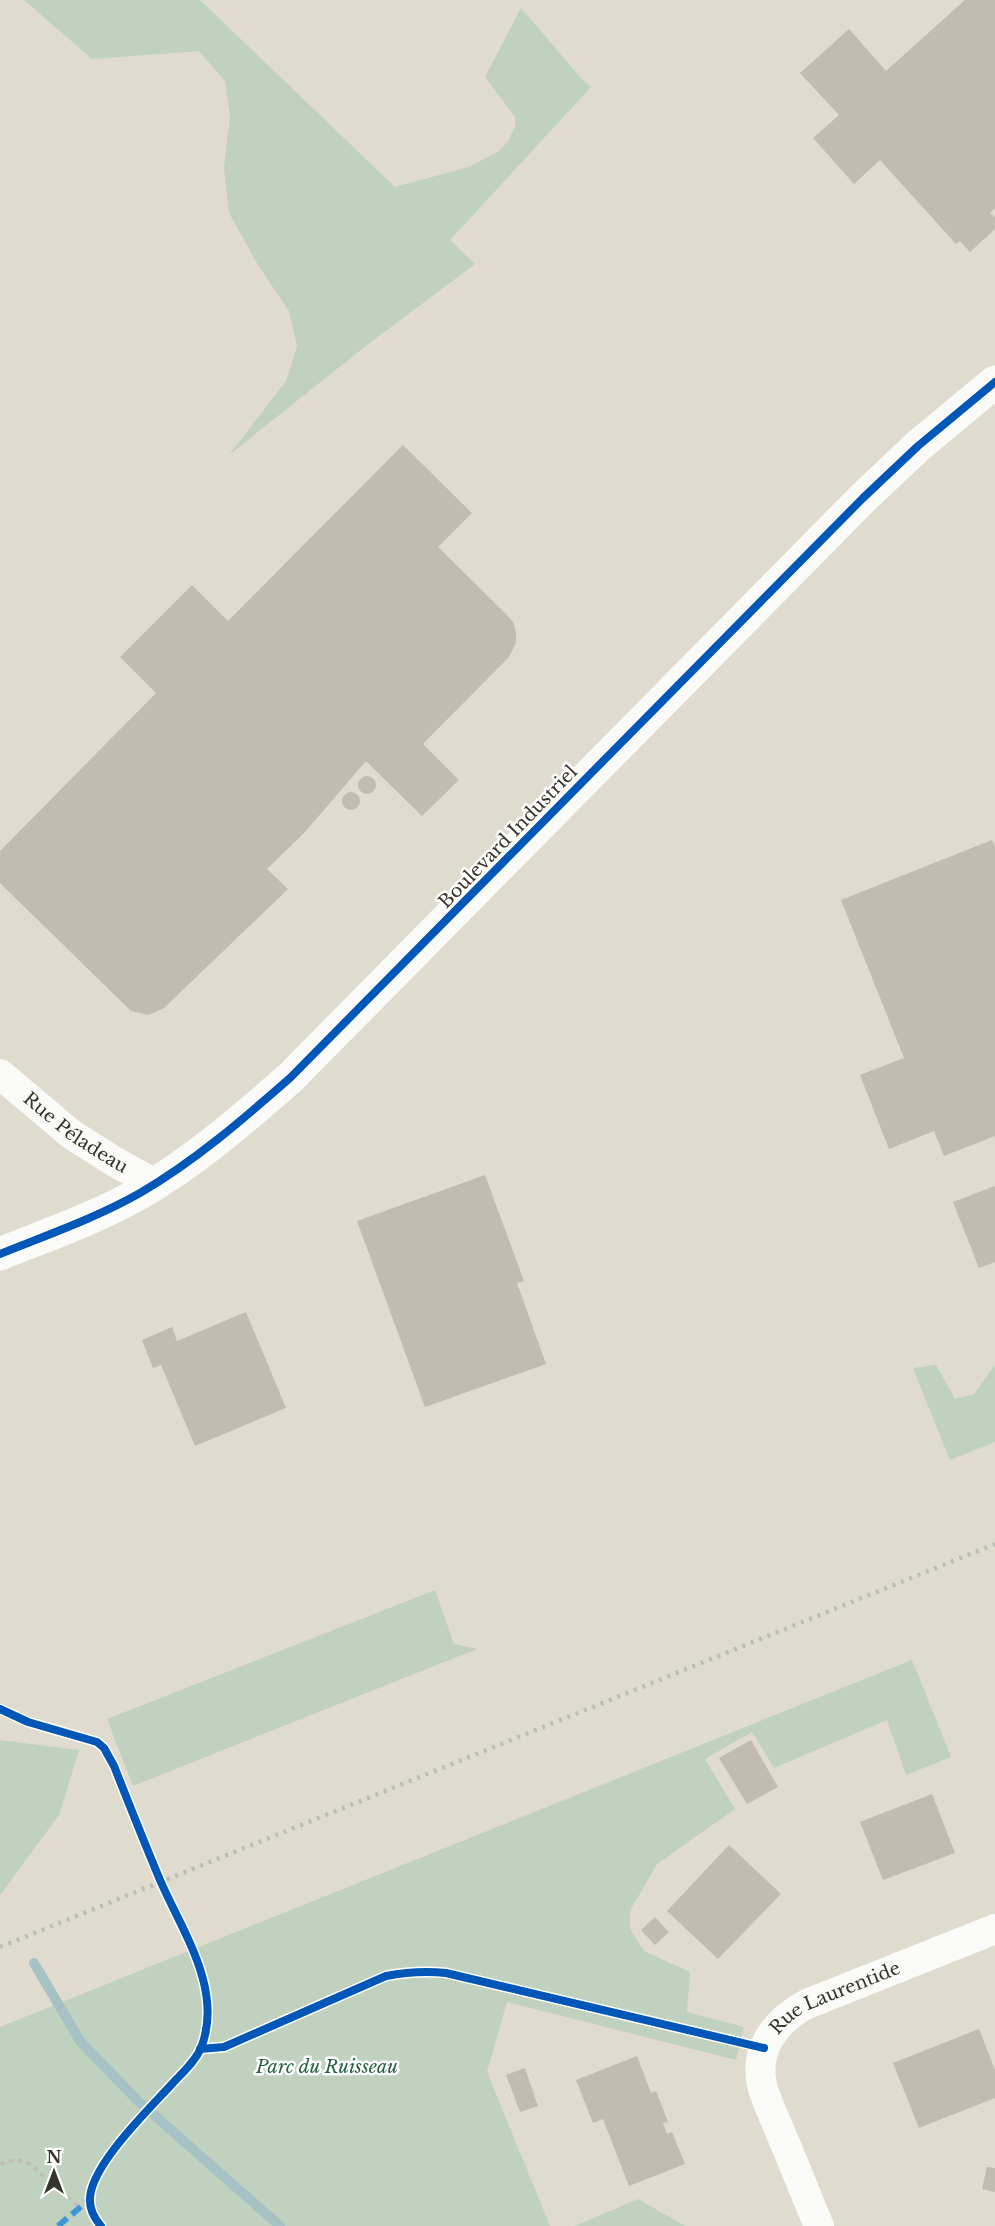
<svg xmlns="http://www.w3.org/2000/svg" width="995" height="2226" font-family="'Libre Baskerville',serif">
  <style>
    .green { fill: #c0d1c0 }
    .lines { fill: none; stroke-linecap: round; stroke-linejoin: round }
    .stream { stroke: #a6c2c4; stroke-width: 10 }
    .building { fill: #c2bbb0 }
    .path { stroke: #bfbdb8; stroke-width: 4; stroke-dasharray: 4.5 4.5; stroke-linecap: butt }
    .street { stroke: #fafaf8; stroke-width: 30 }
    .secondary { stroke: #fafaf8; stroke-width: 33 }
    .rail { stroke: #bcbcb8; stroke-width: 4.5; stroke-dasharray: 3 6; stroke-linecap: butt }
    .quiet { stroke: #3e97d7; stroke-width: 6; stroke-dasharray: 12 6; stroke-linecap: butt }
    .cycleway-casing { stroke: #fff; stroke-width: 11 }
    .cycleway { stroke: #0057b8; stroke-width: 8 }
    .labels { text-anchor: middle; stroke-width: 5; stroke-linejoin: round; paint-order: stroke }
    .street-label { font-size: 18px; fill: #37342b; stroke: #fff }
    .park-label { font-size: 18px; font-style: italic; fill: #296145; stroke: #fff }
  </style>
  <rect width="100%" height="100%" fill="#dfdbce"/>
  <!-- green -->
  <g class="green">
    <path d="M 24,0 L 200,0 L 395,187 L 469,167 L 497,152 L 507,143 L 515,127 L 515,117 L 485,77 L 521,8 L 581,78 L 591,87 L 450,240 L 475,264 L 367,345 L 229,455 L 286,381 L 297,346 L 289,311 L 258,265 L 229,213 L 224,167 L 230,117 L 225,81 L 199,51 L 92,59 Z"/>
    <path d="M 936,1365 L 955,1399 L 974,1394 L 995,1365 L 995,1442 L 950,1460 L 913,1368 Z"/>
    <path d="M 435,1590 L 454,1644 L 477,1649 L 133,1786 L 107,1719 Z"/>
    <path d="M 912,1660 L 951,1757 L 906,1775 L 887,1720 L 774,1768 L 752,1732 L 705,1759 L 735,1809 L 657,1864 L 630,1911 L 630,1929 L 644,1951 L 690,1972 L 687,2012 L 744,2027 L 736,2060 L 507,2002 L 487,2072 L 550,2226 L 0,2226 L 0,2027 Z"/>
    <path d="M 0,1740 L 79,1750 L 59,1815 L 0,1895 Z"/>
    <path d="M 638,2199 L 685,2226 L 575,2226 Z"/>
  </g>
  <g class="lines">
    <!-- stream -->
    <path class="stream" d="M 34,1963 L 80,2041 L 137,2100 L 280,2226"/>
  </g>
  <!-- building -->
  <g class="building">
    <path d="M 965,0 L 995,0 L 995,208 L 990,213 L 995,218 L 995,229 L 970,252 L 960,241 L 956,244 L 880,160 L 854,184 L 813,138 L 839,115 L 800,73 L 849,29 L 886,71 Z"/>
    <path d="M 403,445 L 472,513 L 438,547 L 506,614 L 513,622 L 516,632 L 516,643 L 509,657 L 423,744 L 459,780 L 422,816 L 366,761 L 305,832 L 267,869 L 288,889 L 164,1008 L 148,1015 L 131,1011 L 0,883 L 0,851 L 156,693 L 120,657 L 192,585 L 228,621 Z"/>
    <circle cx="367" cy="785" r="9"/>
    <circle cx="351" cy="801" r="9"/>
    <path d="M 992,840 L 995,847 L 995,1136 L 944,1156 L 934,1131 L 889,1149 L 860,1075 L 904,1058 L 841,900 Z"/>
    <path d="M 485,1175 L 524,1281 L 517,1283 L 546,1364 L 425,1407 L 357,1221 Z"/>
    <path d="M 995,1186 L 995,1262 L 979,1268 L 953,1202 Z"/>
    <path d="M 246,1312 L 286,1408 L 195,1446 L 161,1365 L 153,1368 L 142,1340 L 172,1327 L 177,1341 Z"/>
    <path d="M 751,1740 L 778,1787 L 747,1804 L 719,1758 Z"/>
    <path d="M 932,1794 L 955,1853 L 883,1880 L 860,1822 Z"/>
    <path d="M 729,1845 L 781,1894 L 718,1959 L 667,1911 Z"/>
    <path d="M 655,1917 L 669,1932 L 655,1945 L 641,1930 Z"/>
    <path d="M 979,2029 L 995,2070 L 995,2098 L 919,2128 L 893,2063 Z"/>
    <path d="M 637,2056 L 651,2093 L 656,2091 L 668,2122 L 663,2123 L 667,2134 L 672,2132 L 685,2164 L 629,2186 L 603,2119 L 593,2123 L 576,2080 Z"/>
    <path d="M 525,2068 L 538,2106 L 520,2112 L 506,2075 Z"/>
    <path d="M 987,2167 L 995,2168 L 995,2192 L 982,2189 Z"/>
  </g>
  <g class="lines">
    <!-- path -->
    <path class="path" d="M 0,2164 C 11,2160 19,2159 30,2164 L 80,2208"/>
    <!-- street -->
    <g class="street">
      <path id="s1" d="M 0,1074 L 71,1134 L 115,1162 L 155,1184"/>
      <path id="s2" d="M 819,2226 C 807,2198 796,2169 784,2141 C 777,2123 767,2104 762,2085 C 754,2049 776,2020 807,2004 L 995,1929"/>
    </g>
    <!-- secondary -->
    <path class="secondary" d="M 0,1254 C 47,1235 96,1218 140,1193 C 195,1161 242,1120 290,1078 L 863,498 L 918,446 L 995,382"/>
    <!-- rail -->
    <path class="rail" d="M 0,1947 L 995,1544"/>
    <!-- quiet -->
    <path class="quiet" d="M 58,2226 L 89,2200"/>
    <defs>
      <g id="cycleway">
        <path d="M 0,1254 C 47,1235 96,1218 140,1193 C 195,1161 242,1120 290,1078 L 863,498 L 918,446 L 995,382"/>
        <path d="M 0,1709 L 28,1722 L 97,1742 L 104,1748 L 114,1766 C 129,1804 144,1842 160,1880 C 182,1931 224,1990 201,2048 C 195,2062 182,2073 172,2084 C 150,2108 88,2168 90,2201 C 90,2211 95,2219 101,2226"/>
        <path d="M 200,2049 L 224,2047 L 386,1976 C 407,1972 425,1971 446,1973 L 764,2048"/>
      </g>
    </defs>
    <!-- cycleway casing -->
    <use href="#cycleway" class="cycleway-casing"/>
    <!-- cycleway -->
    <use href="#cycleway" class="cycleway"/>
  </g>
  <g class="labels">
    <!-- street labels -->
    <g class="street-label">
      <text transform="translate(508 837) rotate(-46)" y="6">Boulevard Industriel</text>
      <text dy="6" stroke="none"><textPath href="#s1" startOffset="96">Rue Péladeau</textPath></text>
      <text dy="6" stroke="none"><textPath href="#s2" startOffset="280">Rue Laurentide</textPath></text>
    </g>
    <!-- park labels -->
    <g class="park-label">
      <text x="327" y="2073">Parc du Ruisseau</text>
    </g>
  </g>
  <!-- north arrow -->
  <g transform="translate(54 2172)" stroke="#ffffff" stroke-width="4.5" paint-order="stroke">
  <path d="M0-4.5L10 22L0 15L-10 22Z" fill="#37342b"/>
  <text y="-9" font-size="16" font-weight="bold" text-anchor="middle" fill="#37342b">N</text>
  </g>
</svg>
